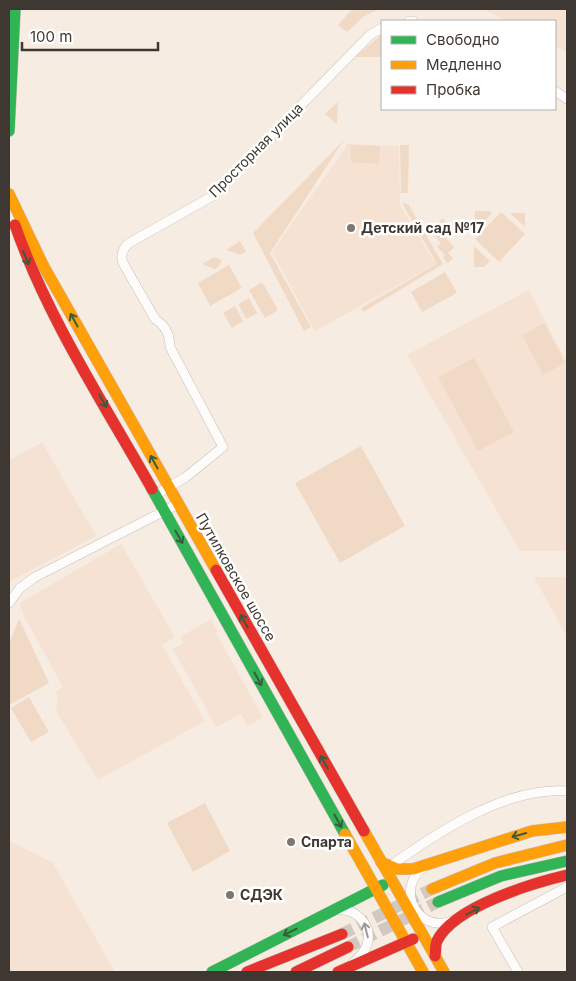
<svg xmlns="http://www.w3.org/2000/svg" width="576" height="981" font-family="Inter,sans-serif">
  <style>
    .built { fill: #f6e2d3 }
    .green { fill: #f0dac6 }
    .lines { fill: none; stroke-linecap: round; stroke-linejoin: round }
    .secondary-tunnel { stroke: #d2c8bf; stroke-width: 12; stroke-dasharray: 12 6; stroke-linecap: butt }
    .street-casing { stroke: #c7beb7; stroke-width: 10 }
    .fast-casing { stroke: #c7beb7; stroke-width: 12 }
    .slow-casing { stroke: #c7beb7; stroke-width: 12 }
    .jam-casing { stroke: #c7beb7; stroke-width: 12 }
    .street { stroke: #fefcfb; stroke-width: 9 }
    .fast { stroke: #30b455; stroke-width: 11 }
    .slow { stroke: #ff9f0a; stroke-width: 11 }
    .jam { stroke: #e5322d; stroke-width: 11 }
    .oneway { stroke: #3a5c3c }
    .oneway2 { stroke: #9e9a96 }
    .poi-dot { fill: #7f766f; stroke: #fff; stroke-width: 2 }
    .labels { text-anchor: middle; stroke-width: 5; stroke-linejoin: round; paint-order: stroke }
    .street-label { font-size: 14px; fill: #3f3731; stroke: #fff }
    .poi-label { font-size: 14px; font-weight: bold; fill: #3f3731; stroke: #fff; text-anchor: start }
  </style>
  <rect width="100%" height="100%" fill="#f7ece2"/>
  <!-- built -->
  <g class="built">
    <path d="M 483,9 L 567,9 L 567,52 L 555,46 L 555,21 L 507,21 Z"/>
    <path d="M 348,144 L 399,146 L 400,205 L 436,264 L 315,331 L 272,252 Z"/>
    <path d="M 529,290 L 567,363 L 567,551 L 520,551 L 407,355 Z"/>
    <path d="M 42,442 L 96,536 L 9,582 L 9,461 Z"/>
    <path d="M 121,544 L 175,637 L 162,645 L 205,721 L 98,780 L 56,711 L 58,698 L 56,692 L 63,687 L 24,616 L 20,603 Z"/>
    <path d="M 534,577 L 567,577 L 567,637 Z"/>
    <path d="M 211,619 L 218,632 L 216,633 L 263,717 L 248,726 L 241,714 L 216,727 L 173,649 L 183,643 L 180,637 Z"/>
    <path d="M 9,841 L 53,863 L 115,972 L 9,972 Z"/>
  </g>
  <!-- green -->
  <g class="green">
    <path d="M 352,9 L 379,9 L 363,17 L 347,32 L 338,25 Z"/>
    <path d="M 382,34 L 382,57 L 355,57 Z"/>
    <path d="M 338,102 L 337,123 L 337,124 L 325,114 Z"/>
    <path d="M 290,120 L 293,124 L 249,168 L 246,165 Z"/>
    <path d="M 344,140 L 270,253 L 311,327 L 304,331 L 253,233 Z"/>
    <path d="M 351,145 L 380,146 L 379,164 L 351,162 Z"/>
    <path d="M 400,145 L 409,145 L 408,193 L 401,193 Z"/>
    <path d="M 402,203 L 408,204 L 443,264 L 363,312 L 361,308 L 437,264 Z"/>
    <path d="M 475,211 L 491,211 L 491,214 L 479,227 L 475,227 Z"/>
    <path d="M 501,212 L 525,234 L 499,262 L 475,239 Z"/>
    <path d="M 510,213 L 525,213 L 525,227 Z"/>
    <path d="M 443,218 L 454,230 L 446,238 L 454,247 L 448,253 L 453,258 L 448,263 L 443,258 L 445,255 L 437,247 L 441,243 L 430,231 Z"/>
    <path d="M 240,241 L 246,252 L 240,255 L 226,250 Z"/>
    <path d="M 474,246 L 490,261 L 484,267 L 474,267 Z"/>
    <path d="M 214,257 L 222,260 L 219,266 L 215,269 L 202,264 Z"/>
    <path d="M 229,265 L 242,288 L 210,306 L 198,283 Z"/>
    <path d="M 445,272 L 457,293 L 422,312 L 411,292 Z"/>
    <path d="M 262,282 L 278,310 L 265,318 L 249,290 Z"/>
    <path d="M 249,298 L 257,313 L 246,319 L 238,304 Z"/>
    <path d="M 235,306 L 243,321 L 232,328 L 223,313 Z"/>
    <path d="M 544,323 L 565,363 L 543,375 L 522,335 Z"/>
    <path d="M 474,358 L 514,432 L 478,451 L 438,377 Z"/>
    <path d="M 361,446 L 405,526 L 340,563 L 295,483 Z"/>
    <path d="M 19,619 L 49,683 L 9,705 L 9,643 Z"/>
    <path d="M 29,697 L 49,732 L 31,742 L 11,708 Z"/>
    <path d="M 205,803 L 230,851 L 193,872 L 167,823 Z"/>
  </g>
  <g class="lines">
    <!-- secondary-tunnel -->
    <g class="secondary-tunnel">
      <path d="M 342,934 L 432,889"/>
      <path d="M 348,947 L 438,902"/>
    </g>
    <defs>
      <g id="street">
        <path d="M 409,21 L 413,21"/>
        <path d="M 555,91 L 567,99"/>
        <path d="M 155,495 L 186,477 L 223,447 L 170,347 C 170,335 165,325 155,319 L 123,263 C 120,256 123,248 129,243 L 211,197 L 370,35 L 382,28"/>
        <path d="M 9,603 L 20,588 L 35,577 L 178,504"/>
        <path d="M 424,867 C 394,889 418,934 452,921"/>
        <path d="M 387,868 C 438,833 503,787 567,791"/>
        <path d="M 337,910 C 356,908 373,925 367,945 C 365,952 358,958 353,963"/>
        <path d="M 518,972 L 492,927 L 567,887"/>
      </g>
      <g id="fast">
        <path d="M 9,131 L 15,9"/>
        <path d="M 152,489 L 345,834"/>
        <path d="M 438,902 L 501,876 L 567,861"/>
        <path d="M 212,972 L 383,885"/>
      </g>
      <g id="slow">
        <path d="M 9,194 L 44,267 L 216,570"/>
        <path d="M 364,831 L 444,972"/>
        <path d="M 345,834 L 423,972"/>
        <path d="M 381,862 L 397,869 L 413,869 L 532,831 L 567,827"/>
        <path d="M 432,889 L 495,863 L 567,845"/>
      </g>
      <g id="jam">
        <path d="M 15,225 C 47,317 104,404 152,489"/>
        <path d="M 216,570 L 364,831"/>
        <path d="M 435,956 C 436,951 435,945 437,941 C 453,907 533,883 567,875"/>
        <path d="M 247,972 L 342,934"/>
        <path d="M 296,972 L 348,947"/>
        <path d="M 338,972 L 413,939"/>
      </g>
    </defs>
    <!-- street casing -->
    <use href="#street" class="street-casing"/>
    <!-- fast casing -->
    <use href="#fast" class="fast-casing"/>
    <!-- slow casing -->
    <use href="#slow" class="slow-casing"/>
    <!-- jam casing -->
    <use href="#jam" class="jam-casing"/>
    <!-- street -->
    <use href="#street" class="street"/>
    <!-- fast -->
    <use href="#fast" class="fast"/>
    <!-- slow -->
    <use href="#slow" class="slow"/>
    <!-- jam -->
    <use href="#jam" class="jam"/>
  </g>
  <!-- one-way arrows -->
  <defs><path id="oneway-shaft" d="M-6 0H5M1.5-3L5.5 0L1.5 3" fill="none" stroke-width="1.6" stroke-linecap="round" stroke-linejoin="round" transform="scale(1.25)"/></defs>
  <g class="oneway">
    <use href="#oneway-shaft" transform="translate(26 258) rotate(68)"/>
    <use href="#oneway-shaft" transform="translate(74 320) rotate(-119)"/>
    <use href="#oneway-shaft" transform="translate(103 401) rotate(60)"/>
    <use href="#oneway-shaft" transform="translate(154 462) rotate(-119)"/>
    <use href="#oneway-shaft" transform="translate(179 537) rotate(60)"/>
    <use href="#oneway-shaft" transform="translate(244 621) rotate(-120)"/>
    <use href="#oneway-shaft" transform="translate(258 679) rotate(61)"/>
    <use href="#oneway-shaft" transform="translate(324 762) rotate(-120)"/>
    <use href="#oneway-shaft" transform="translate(338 821) rotate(61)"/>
    <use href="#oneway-shaft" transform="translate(519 835) rotate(164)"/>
    <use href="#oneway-shaft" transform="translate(473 911) rotate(-28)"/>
    <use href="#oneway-shaft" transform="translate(290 932) rotate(153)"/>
  </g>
  <use class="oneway2" href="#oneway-shaft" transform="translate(366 930) rotate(-104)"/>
  <!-- markers -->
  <g class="poi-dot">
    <circle cx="351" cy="228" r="5"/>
    <circle cx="291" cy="842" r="5"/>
    <circle cx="230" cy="895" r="5"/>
  </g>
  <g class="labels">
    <!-- street labels -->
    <g class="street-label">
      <text transform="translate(256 150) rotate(-45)" y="5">Просторная улица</text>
      <text transform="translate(236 577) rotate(60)" y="5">Путилковское шоссе</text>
    </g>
    <!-- poi labels -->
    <g class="poi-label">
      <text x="361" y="233">Детский сад №17</text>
      <text x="301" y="847">Спарта</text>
      <text x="240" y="900">СДЭК</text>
    </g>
  </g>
  <!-- border -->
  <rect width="576" height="981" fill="none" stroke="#3f3731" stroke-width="20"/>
  <!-- legend -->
  <rect x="381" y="20" width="175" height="90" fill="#ffffff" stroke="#b2afad"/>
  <rect x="391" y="36" width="25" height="8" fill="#30b455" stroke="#b2afad"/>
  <text x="426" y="45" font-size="15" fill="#3f3731">Свободно</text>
  <rect x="391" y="61" width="25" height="8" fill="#ff9f0a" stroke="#b2afad"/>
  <text x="426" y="70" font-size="15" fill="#3f3731">Медленно</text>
  <rect x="391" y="86" width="25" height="8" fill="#e5322d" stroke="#b2afad"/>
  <text x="426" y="95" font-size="15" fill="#3f3731">Пробка</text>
  <!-- scale -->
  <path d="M22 42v8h136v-8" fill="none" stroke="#3f3731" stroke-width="2.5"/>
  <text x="30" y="42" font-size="15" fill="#3f3731" stroke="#ffffff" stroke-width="4" paint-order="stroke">100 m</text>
</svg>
